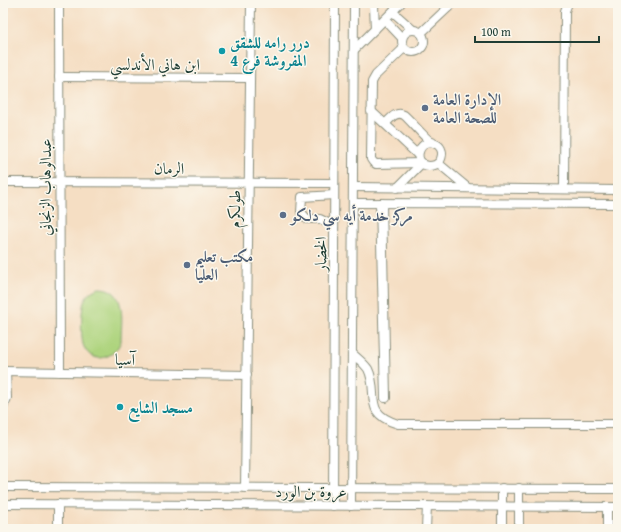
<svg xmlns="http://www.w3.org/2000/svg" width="621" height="532" font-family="'Gentium Book Plus',Amiri,serif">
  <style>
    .green { fill: #aed47e; stroke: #668859 }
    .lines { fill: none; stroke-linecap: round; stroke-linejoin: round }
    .minor-casing { stroke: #8a8e7c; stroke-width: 10 }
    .minor { stroke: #fff; stroke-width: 8 }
    .culture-dot { fill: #0f9aa8; stroke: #fbf7ec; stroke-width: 1.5 }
    .service-dot { fill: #5c6f8a; stroke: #fbf7ec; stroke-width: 1.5 }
    .labels { text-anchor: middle; stroke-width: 3; stroke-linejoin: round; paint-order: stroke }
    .culture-label { font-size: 16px; font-weight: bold; fill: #0d838f; stroke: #fbf7ec; text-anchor: start }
    .street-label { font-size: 16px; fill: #1f3d34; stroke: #fbf7ec }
    .service-label { font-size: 16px; font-weight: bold; fill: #4e5e75; stroke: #fbf7ec; text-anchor: start }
  </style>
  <rect width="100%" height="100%" fill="#fbf7ec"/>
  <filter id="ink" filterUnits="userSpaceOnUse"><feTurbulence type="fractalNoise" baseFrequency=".025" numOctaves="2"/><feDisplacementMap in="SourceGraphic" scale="8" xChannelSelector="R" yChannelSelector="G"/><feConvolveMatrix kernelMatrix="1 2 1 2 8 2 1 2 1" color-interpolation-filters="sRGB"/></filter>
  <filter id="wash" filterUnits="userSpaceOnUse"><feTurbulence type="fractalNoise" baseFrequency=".012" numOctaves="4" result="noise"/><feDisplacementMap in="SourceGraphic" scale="16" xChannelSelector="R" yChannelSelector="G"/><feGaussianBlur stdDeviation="0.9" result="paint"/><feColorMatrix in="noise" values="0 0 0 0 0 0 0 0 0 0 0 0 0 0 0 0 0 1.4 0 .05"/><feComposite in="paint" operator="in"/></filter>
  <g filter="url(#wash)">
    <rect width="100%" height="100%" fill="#f5dec3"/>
    <!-- green -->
    <path class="green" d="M 99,288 C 128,288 121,322 121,341 C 115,358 93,366 84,347 C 80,339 81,307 85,299 C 88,293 93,290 99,288 Z"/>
  </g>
  <g filter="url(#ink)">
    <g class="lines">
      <defs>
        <g id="minor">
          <path d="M 59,3 L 60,372"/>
          <path d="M 393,12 L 412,29"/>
          <path d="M 385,20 L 402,38"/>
          <path d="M 375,29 L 374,6 L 376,3"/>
          <circle cx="413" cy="41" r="11"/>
          <path d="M 421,33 L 453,3"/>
          <path d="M 404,48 L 376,75 L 372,82 L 371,159 L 373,162 L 376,164 L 422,163"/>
          <path d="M 354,50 L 401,3"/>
          <path d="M 59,77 L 250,78"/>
          <path d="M 371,111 L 418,155"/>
          <path d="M 385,124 C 391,118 396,111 404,115 C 412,122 423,136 431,142 C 435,144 439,144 441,149 C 443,153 442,157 440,161 C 438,164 434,166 429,166 C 414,165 415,143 432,142"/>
          <path d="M 438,163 L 468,188"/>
          <path d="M 3,182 L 334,183"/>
          <path d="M 353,187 L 618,190"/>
          <path d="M 397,188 L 422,163"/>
          <path d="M 564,189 L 565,11 L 568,3"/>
          <path d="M 353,203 L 618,204"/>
          <path d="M 380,203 L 385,398 L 386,398 L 382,203"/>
          <path d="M 334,226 L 320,219 L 307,219 L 301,212 L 302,197 L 334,195"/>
          <path d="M 352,353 C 357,358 364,363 368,369 C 380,393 361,413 398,424 L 618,424"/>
          <path d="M 3,371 L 247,375"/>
          <path d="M 3,404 L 5,403 L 7,398 L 6,371"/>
          <path d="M 3,487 L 618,489"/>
          <path d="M 245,488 L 251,3"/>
          <path d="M 3,504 L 618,507"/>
          <path d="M 58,504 L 58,529"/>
          <path d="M 333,506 L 335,3"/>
          <path d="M 351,506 L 354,3"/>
          <path d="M 426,529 L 427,506"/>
          <path d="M 502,529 L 502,488"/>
          <path d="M 519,529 L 519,488"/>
          <path d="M 607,529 L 607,507"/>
        </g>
      </defs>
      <!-- minor casing -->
      <use href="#minor" class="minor-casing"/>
      <!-- minor -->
      <use href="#minor" class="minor"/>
    </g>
  </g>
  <!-- markers -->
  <g class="culture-dot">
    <circle cx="222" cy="51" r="4"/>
    <circle cx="120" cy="407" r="4"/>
  </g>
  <g class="service-dot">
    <circle cx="425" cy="108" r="4"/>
    <circle cx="283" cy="215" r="4"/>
    <circle cx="187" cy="265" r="4"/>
  </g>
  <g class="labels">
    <!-- culture labels -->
    <g class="culture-label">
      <text x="230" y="48">درر رامه للشقق<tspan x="230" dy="18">المفروشة فرع 4</tspan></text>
      <text x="128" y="413">مسجد الشايع</text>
    </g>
    <!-- street labels -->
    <g class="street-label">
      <text x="155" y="70">ابن هاني الأندلسي</text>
      <text x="169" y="174">الرمان</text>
      <text transform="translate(45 187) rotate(-90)" y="6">عبدالوهاب الزنجاني</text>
      <text transform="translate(234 209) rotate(-89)" y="6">طولكرم</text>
      <text transform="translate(320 254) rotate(-90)" y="6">الخضار</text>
      <text transform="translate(125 359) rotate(1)" y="6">آسيا</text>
      <text x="311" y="497">عروة بن الورد</text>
    </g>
    <!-- service labels -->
    <g class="service-label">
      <text x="433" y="105">الإدارة العامة<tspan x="433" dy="18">للصحة العامة</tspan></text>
      <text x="291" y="221">مركز خدمة أيه سي دلكو</text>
      <text x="195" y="262">مكتب تعليم<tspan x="195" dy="18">العليا</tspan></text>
    </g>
  </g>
  <!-- margin -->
  <rect width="621" height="532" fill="none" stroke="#fbf7ec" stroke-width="16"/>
  <!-- scale -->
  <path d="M475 36v6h124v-6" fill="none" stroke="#1f3d34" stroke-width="2"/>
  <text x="481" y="36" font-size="12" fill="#1f3d34" stroke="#fbf7ec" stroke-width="3" paint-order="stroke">100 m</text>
</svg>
